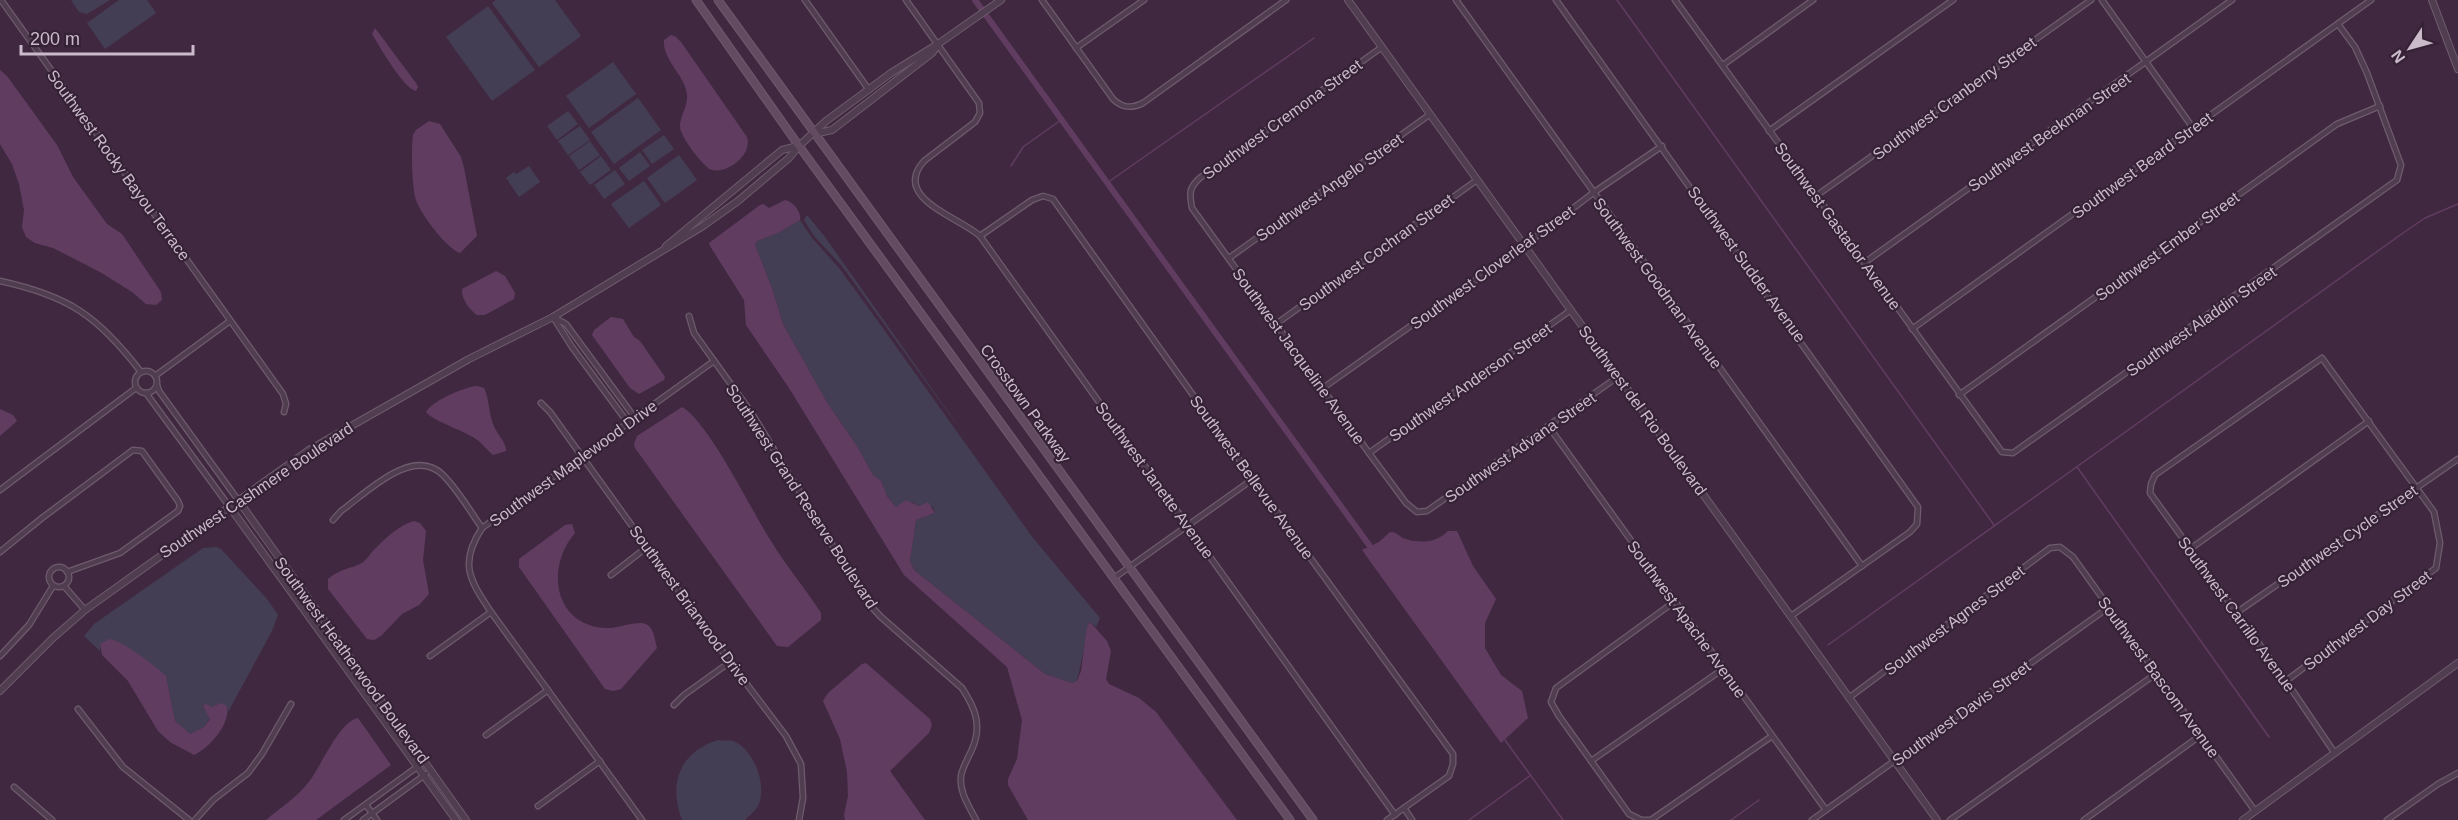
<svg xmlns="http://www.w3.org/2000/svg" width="2458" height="820" font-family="Helvetica,sans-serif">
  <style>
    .green { fill: #443e54 }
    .water { fill: #613c61 }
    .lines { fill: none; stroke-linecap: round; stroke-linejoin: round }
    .stream { stroke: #613c61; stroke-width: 1.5 }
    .canal { stroke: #613c61; stroke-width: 6 }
    .minor-casing { stroke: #6e5b6d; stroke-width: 7 }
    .tertiary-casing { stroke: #6e5b6d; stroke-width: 8 }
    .secondary-casing { stroke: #6e5b6d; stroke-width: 9 }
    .minor { stroke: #503d50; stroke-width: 4.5 }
    .tertiary { stroke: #503d50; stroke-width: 6 }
    .secondary { stroke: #634c62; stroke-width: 7 }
    .labels { text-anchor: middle; stroke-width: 4.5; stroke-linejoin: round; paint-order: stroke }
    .street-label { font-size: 16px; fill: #cabaca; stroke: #362236 }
  </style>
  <rect width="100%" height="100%" fill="#402940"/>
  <!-- green -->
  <g class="green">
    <path d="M 71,0 L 110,0 L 87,14 L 79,12 Z"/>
    <path d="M 119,0 L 147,0 L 156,13 L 105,49 L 87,23 Z"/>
    <path d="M 496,0 L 555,0 L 581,36 L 539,67 L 492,3 Z"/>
    <path d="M 488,6 L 535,70 L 492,101 L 446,37 Z"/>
    <path d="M 613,62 L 636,94 L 589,128 L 566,96 Z"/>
    <path d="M 638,98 L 661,130 L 614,164 L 591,132 Z"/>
    <path d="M 568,111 L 578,124 L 557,140 L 547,126 Z"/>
    <path d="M 580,126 L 590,140 L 568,155 L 558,141 Z"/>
    <path d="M 664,135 L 674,149 L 652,164 L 642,150 Z"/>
    <path d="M 590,141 L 600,155 L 579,170 L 569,156 Z"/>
    <path d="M 640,152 L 650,166 L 629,181 L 619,168 Z"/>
    <path d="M 679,155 L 697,180 L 665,203 L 647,178 Z"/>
    <path d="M 601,156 L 611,170 L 590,185 L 580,172 Z"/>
    <path d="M 529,166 L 540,182 L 519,197 L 506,178 L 514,172 L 516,174 Z"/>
    <path d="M 615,170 L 625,184 L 604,199 L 594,185 Z"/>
    <path d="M 644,181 L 661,205 L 629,228 L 611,204 Z"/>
    <path d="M 807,215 L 825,237 L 973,447 L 842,266 L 814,236 L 804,220 Z"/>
    <path d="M 800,220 L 812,238 L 839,268 L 872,313 L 1033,538 L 1100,618 L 1096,627 L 1090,622 L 1077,681 L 1072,683 L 1045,674 L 914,570 L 910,561 L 916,520 L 935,513 L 933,507 L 919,506 L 912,502 L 896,507 L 886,494 L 881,481 L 873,475 L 857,446 L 828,404 L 783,324 L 772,288 L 755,245 L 757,241 L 778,233 Z"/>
    <path d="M 216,547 L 221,549 L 267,599 L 278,615 L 272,631 L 228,712 L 228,708 L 217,705 L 212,707 L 203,706 L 210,718 L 204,727 L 190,734 L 175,721 L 166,677 L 152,665 L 100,644 L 100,651 L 84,636 L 94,624 L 203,548 Z"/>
    <path d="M 718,740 C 722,741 729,740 733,741 C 754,749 768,786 758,806 C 755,811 749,816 745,820 L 682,820 C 668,783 680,752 718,740 Z"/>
  </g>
  <!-- water -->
  <g class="water">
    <path d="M 375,28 L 416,83 L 418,87 L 416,91 C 403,88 380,47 372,34 Z"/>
    <path d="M 671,35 L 676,37 L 681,42 L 747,137 C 753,155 726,176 709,169 C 699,160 686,144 681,131 C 677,120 688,108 687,95 C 686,76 662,60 664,40 Z"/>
    <path d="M 0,70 L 7,76 L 57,145 L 73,177 L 107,224 L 122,234 L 161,292 L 162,300 L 156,305 L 146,304 L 132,292 L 100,272 L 53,248 L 35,243 L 26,237 L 22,227 L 24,210 L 19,184 L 12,164 L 0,144 Z"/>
    <path d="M 429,121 L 440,124 L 461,157 L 464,168 L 477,236 L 460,253 C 447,249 420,213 416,200 C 412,188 411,148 413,135 L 416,130 Z"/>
    <path d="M 785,200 C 793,201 802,213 800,220 L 778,233 L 757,241 L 755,245 L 772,288 L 783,324 L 828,404 L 857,446 L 873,475 L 881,481 L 887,496 L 896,507 L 906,500 L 919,506 L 928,502 L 935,513 L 916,520 L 910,561 L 914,570 L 1045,674 L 1072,683 L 1077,681 L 1081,671 L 1087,627 L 1090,622 L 1107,641 L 1111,651 L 1106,679 L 1109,684 L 1139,698 L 1156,712 L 1237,820 L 1028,820 L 1008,785 L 1008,779 L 1017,759 L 1022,720 L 1007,667 L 904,575 L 789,388 L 746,325 L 744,300 L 710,246 L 709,243 L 760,205 L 763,204 L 769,208 Z"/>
    <path d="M 496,271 L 505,276 L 515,293 L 514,299 L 485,315 L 477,315 C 469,310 461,298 462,289 Z"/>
    <path d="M 611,317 L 623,319 L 634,337 L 640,341 L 665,377 L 664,380 L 639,394 L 630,388 L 592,335 L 594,330 Z"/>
    <path d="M 477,386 L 484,388 C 490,400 488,414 494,426 C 497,435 506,441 506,451 L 493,455 C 487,450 482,443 476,439 C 463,430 433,421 426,412 C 432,401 464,387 477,386 Z"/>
    <path d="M 682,407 C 709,422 752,512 771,541 C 786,566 805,588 821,613 L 821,620 L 788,647 L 777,646 L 635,448 L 634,444 L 637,436 Z"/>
    <path d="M 0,409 L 13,415 L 17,421 L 0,436 Z"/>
    <path d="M 414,521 L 420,523 L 426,531 L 423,560 L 429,594 L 419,605 L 402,614 L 381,636 L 374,640 L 367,639 L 328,589 L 328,579 C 339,569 350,569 362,563 C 366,560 369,556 372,552 C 383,540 399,525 414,521 Z"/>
    <path d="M 572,524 L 575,533 C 546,566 553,624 604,628 C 617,629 628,623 641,623 C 654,624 654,637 657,648 L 621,689 L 613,691 L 605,689 L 519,567 L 519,559 L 565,525 Z"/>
    <path d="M 1448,531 L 1457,531 L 1473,566 L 1496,599 L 1485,623 L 1485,648 L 1501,675 L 1522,691 L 1528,718 L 1501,743 L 1362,550 L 1379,542 L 1390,532 C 1396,532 1398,535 1403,538 C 1418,544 1437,543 1448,531 Z"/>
    <path d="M 109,639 C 124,641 155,666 166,676 L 175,721 L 190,734 L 204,727 L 210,719 L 203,706 L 206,704 L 212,707 L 221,703 L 227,706 C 231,724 209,748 194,755 L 170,742 L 158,731 L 128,681 L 102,655 L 100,644 Z"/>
    <path d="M 866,663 L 930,719 L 932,725 L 929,733 L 890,771 L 925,820 L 845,820 L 844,815 L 848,796 L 847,772 L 840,739 L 823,701 L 828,693 L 862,664 Z"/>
    <path d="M 358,718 L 391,765 L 316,820 L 266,820 C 280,808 296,798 308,783 C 320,769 339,721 358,718 Z"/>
  </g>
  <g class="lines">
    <!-- stream -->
    <g class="stream">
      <path d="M 1617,0 L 1994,525"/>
      <path d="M 1011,166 L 1023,147 L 1061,120"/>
      <path d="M 1107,183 L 1314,38"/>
      <path d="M 2077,467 L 2269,737"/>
      <path d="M 1828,645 L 2403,233 L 2425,218 L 2458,204"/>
      <path d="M 1505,740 L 1563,820"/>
      <path d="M 1469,820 L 1531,775"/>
      <path d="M 1731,820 L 1759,800"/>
    </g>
    <!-- canal -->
    <path class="canal" d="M 975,0 L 1369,545"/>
    <defs>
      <g id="minor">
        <path d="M 1,0 L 283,394 L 286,404 L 284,412"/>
        <path d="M 805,0 L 869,90"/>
        <path d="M 906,0 L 979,103 L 980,113 L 975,122 L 924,161 C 891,198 959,217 980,236 L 1395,815"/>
        <path d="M 1042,0 L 1113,99 C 1122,108 1131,109 1143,103 L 1286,0"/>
        <path d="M 1456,0 L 1862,566"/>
        <path d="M 1556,0 L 1918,507 L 1917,524 L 1910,532 L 1791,616"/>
        <path d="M 1675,0 L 2002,452 L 2013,453 L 2397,180 L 2401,165 L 2367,73 L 2355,47 L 2338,24"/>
        <path d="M 2102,0 L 2193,128"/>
        <path d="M 1382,47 L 1201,177 C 1189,187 1189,193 1192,208 L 1369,453 L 1406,503 L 1417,512 L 1427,511 L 1619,376"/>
        <path d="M 1076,48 L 1144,0"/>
        <path d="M 1723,65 L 1813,0"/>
        <path d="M 1769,131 L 1953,0"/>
        <path d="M 1816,196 L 2091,0"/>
        <path d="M 980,236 L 1032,200 L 1043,196 L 1053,199 L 1253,479 L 1453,754 L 1453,764 L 1449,776 L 1387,820"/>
        <path d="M 1229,258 L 1429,115"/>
        <path d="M 1864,263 L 2232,0"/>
        <path d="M 0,281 C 69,296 98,316 141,372"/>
        <path d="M 689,316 L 694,333 L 751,412 L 867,602 L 881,617 L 962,688 C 973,705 981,721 975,741 C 972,753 963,764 961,776 C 959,792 969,806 976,820"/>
        <path d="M 553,317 L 566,324 L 635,418"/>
        <path d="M 553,317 L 572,347 L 628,423"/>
        <path d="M 1276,324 L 1477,180"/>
        <path d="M 1912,329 L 2371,0"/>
        <circle cx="146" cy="382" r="11"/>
        <path d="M 155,376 L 230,321"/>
        <path d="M 157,385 L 159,391 L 238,500"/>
        <path d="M 1323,388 L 1525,245 L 1593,193 L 1662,146"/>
        <path d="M 146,393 L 229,506"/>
        <path d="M 1959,395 L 2337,124 L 2380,106"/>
        <path d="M 541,403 L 550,412 L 730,662 L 786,736 L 801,764 L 803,798 L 799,820"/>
        <path d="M 1549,427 L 1826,810"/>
        <path d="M 1369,453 L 1571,310"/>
        <path d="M 0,490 L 136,388"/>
        <path d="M 333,520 L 341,511 C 366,493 413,445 443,475 C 458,490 470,511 482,528"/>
        <path d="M 2190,549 L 2369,421"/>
        <path d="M 0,552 L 42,518 L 133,450 L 142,451 L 178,501 L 180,506 L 178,511 L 120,553 L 67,572"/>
        <circle cx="59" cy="577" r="10"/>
        <path d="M 611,575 L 647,547"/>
        <path d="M 1114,578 L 1253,479"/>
        <path d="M 64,586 L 85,610"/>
        <path d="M 1674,602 L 1556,688 L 1551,702 L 1559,716 L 1629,814 L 1641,820 L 1651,820 L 1772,736"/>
        <path d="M 2236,613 L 2458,459"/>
        <path d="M 0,656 L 29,625 L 53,586"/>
        <path d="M 430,656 L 491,612"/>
        <path d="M 2286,681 L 2436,568 L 2440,543 L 2434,512 L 2322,358 L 2155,475 L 2151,484 L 2150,493 L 2286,681 L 2334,752"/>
        <path d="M 1850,697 L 2050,548 L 2060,547 L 2073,557 L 2255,811"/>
        <path d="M 674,705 L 684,695 L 730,662"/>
        <path d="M 78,709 L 123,767 L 189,820"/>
        <path d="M 486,735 L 548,690"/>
        <path d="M 1591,761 L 1723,669"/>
        <path d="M 14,787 L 52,820"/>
        <path d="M 366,805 L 377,820"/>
        <path d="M 538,806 L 600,761"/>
        <path d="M 1404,808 L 1412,820"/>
        <path d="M 195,820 L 213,800 L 248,773 L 262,754 L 291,704"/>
        <path d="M 344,820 L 424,762"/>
        <path d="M 363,820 L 426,774"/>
        <path d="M 642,820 L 491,612 C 469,579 459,563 482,528 L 714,361"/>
        <path d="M 1812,820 L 2109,607"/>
        <path d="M 1950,820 L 2157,673"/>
        <path d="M 2084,820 L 2201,735"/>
        <path d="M 2387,820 L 2438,784 L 2458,773"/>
      </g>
      <g id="tertiary">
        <path d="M 1348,0 L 1937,820"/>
        <path d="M 2432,0 L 2458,69"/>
        <path d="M 814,134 L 832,130 L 932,53 L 938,45"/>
        <path d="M 666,246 L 782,150 L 798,146"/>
        <path d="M 238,500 L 466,820"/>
        <path d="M 229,506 L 456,820"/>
        <path d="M 0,691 L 53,638 L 85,610 L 309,450 L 469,359 L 553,317 L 703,226 L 738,201 L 789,158 L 799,146 L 826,121 L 891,73 L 938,44 L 1001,0"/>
        <path d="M 2243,820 L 2458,663"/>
      </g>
      <g id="secondary">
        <path d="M 696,0 L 799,146 L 1290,820"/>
        <path d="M 718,0 L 1313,820"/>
      </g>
    </defs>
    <!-- minor casing -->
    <use href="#minor" class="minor-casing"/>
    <!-- tertiary casing -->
    <use href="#tertiary" class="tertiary-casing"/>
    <!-- secondary casing -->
    <use href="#secondary" class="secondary-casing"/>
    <!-- minor -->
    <use href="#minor" class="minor"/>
    <!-- tertiary -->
    <use href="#tertiary" class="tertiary"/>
    <!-- secondary -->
    <use href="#secondary" class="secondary"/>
  </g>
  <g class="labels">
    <!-- street labels -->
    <g class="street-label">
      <text transform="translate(1954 98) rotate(-36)" y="6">Southwest Cranberry Street</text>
      <text transform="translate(1282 119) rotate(-36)" y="6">Southwest Cremona Street</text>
      <text transform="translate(2049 132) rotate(-35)" y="6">Southwest Beekman Street</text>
      <text transform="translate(119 165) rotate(54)" y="6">Southwest Rocky Bayou Terrace</text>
      <text transform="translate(2142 165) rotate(-36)" y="6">Southwest Beard Street</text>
      <text transform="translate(1329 187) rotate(-35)" y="6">Southwest Angelo Street</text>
      <text transform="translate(1838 226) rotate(54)" y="6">Southwest Gastador Avenue</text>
      <text transform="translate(2167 246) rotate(-36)" y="6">Southwest Ember Street</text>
      <text transform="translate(1376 252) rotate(-36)" y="6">Southwest Cochran Street</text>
      <text transform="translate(1747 264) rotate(54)" y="6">Southwest Sudder Avenue</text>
      <text transform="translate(1492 267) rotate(-36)" y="6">Southwest Cloverleaf Street</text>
      <text transform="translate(1658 283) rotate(54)" y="6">Southwest Goodman Avenue</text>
      <text transform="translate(2201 321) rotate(-35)" y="6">Southwest Aladdin Street</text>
      <text transform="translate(1299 356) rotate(54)" y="6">Southwest Jacqueline Avenue</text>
      <text transform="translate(1470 382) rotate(-35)" y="6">Southwest Anderson Street</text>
      <text transform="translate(1026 403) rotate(54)" y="6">Crosstown Parkway</text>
      <text transform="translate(1643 410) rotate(54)" y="6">Southwest del Rio Boulevard</text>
      <text transform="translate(1520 447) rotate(-35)" y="6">Southwest Advana Street</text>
      <text transform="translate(573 463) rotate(-36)" y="6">Southwest Maplewood Drive</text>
      <text transform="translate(1252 477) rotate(54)" y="6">Southwest Bellevue Avenue</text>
      <text transform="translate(1155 480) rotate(54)" y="6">Southwest Janette Avenue</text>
      <text transform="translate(256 490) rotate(-34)" y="6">Southwest Cashmere Boulevard</text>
      <text transform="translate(802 496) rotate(57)" y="6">Southwest Grand Reserve Boulevard</text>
      <text transform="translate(2347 536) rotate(-35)" y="6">Southwest Cycle Street</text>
      <text transform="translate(690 605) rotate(54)" y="6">Southwest Briarwood Drive</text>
      <text transform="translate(2237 614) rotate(54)" y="6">Southwest Carrillo Avenue</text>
      <text transform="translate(1687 619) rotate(54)" y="6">Southwest Apache Avenue</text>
      <text transform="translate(1954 620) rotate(-37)" y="6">Southwest Agnes Street</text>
      <text transform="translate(2367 620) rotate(-37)" y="6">Southwest Day Street</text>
      <text transform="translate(352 660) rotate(54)" y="6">Southwest Heatherwood Boulevard</text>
      <text transform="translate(2159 677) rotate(54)" y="6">Southwest Bascom Avenue</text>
      <text transform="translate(1961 713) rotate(-36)" y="6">Southwest Davis Street</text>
    </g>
  </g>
  <!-- north arrow -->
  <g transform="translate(2410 48) rotate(234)" stroke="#362236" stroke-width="4.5" paint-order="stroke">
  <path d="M0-4.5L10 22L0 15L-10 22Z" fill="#cabaca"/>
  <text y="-9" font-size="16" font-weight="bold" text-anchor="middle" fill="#cabaca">N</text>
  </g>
  <!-- scale -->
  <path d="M21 45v9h172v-9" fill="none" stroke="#cabaca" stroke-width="3"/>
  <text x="30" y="45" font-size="18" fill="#cabaca" stroke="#362236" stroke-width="4.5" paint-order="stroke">200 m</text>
</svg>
